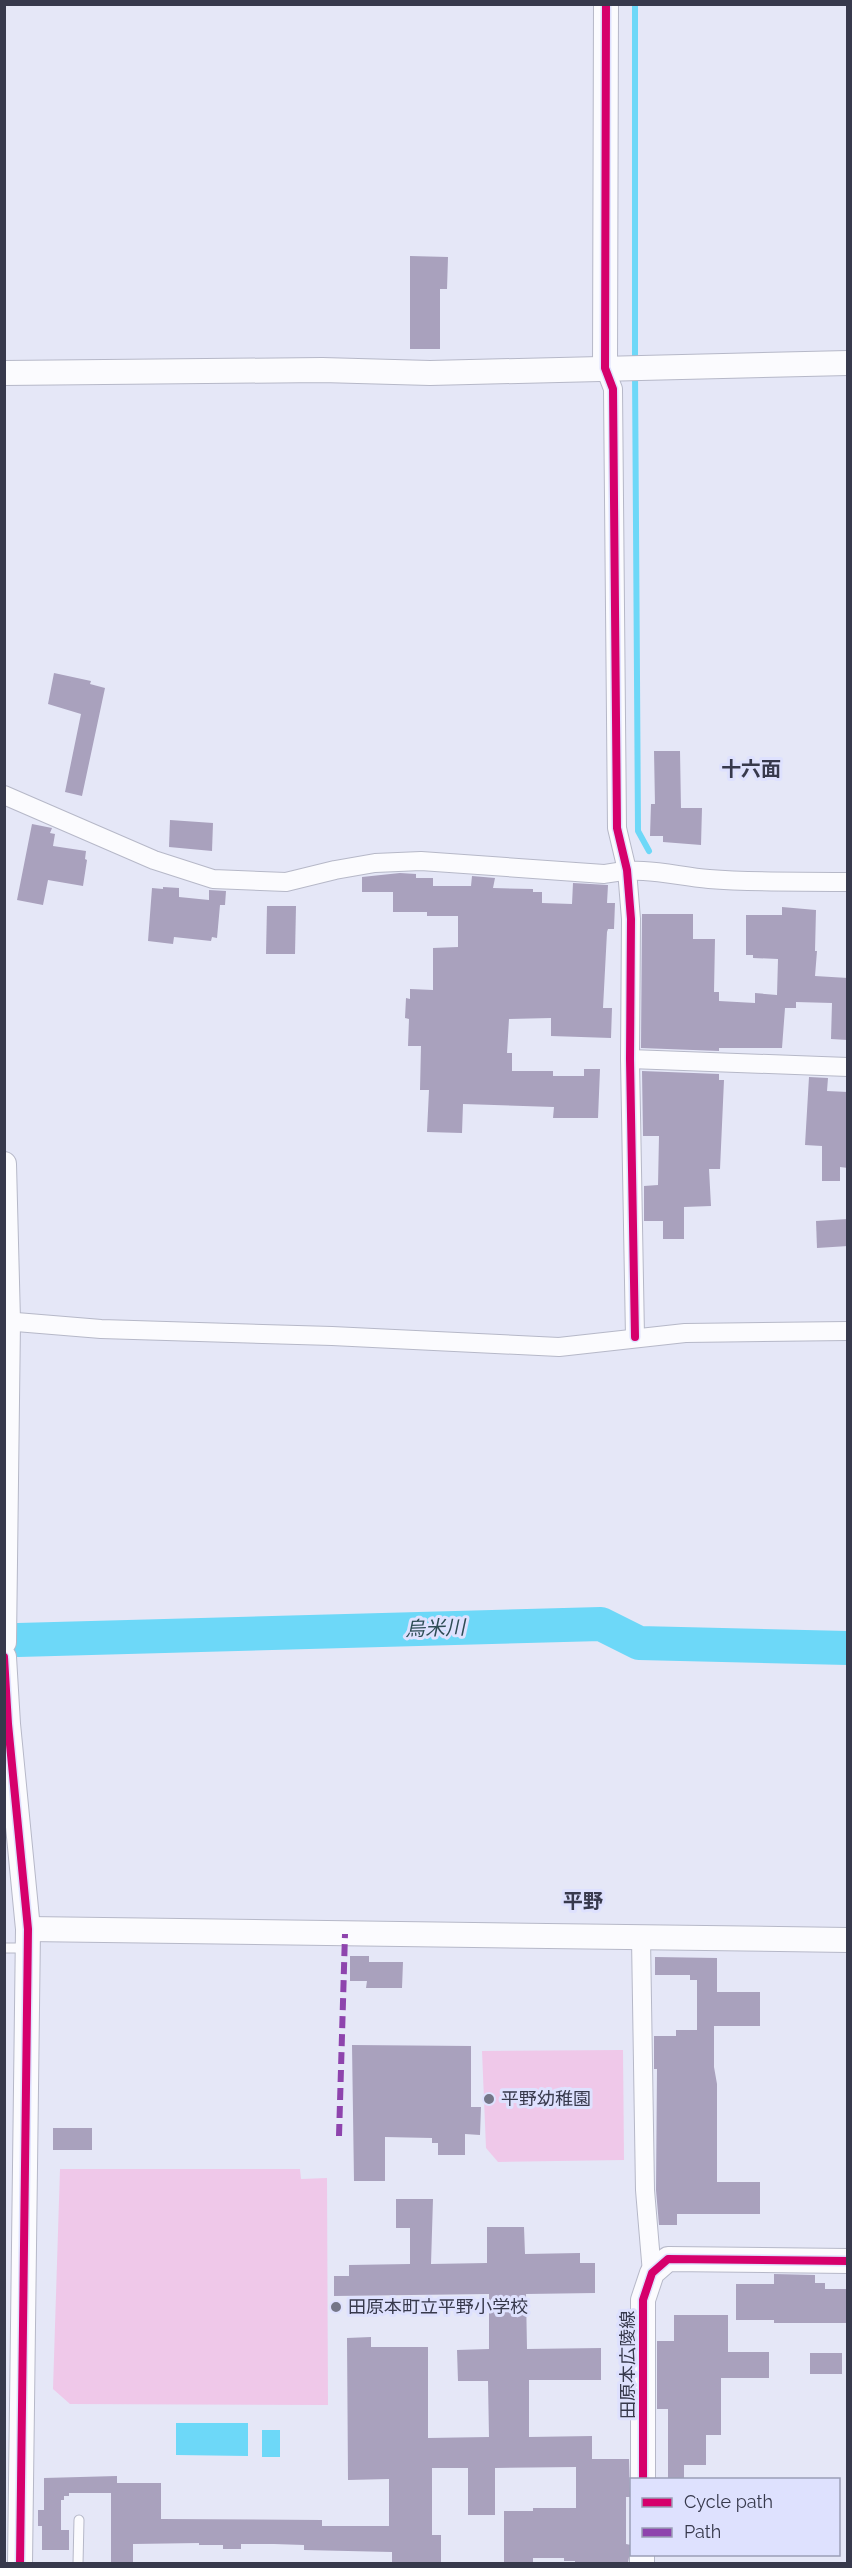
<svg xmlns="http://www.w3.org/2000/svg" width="852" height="2568" font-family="Raleway,'Noto Sans JP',sans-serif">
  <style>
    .green { fill: #efc8e9 }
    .water { fill: #6dd8f8 }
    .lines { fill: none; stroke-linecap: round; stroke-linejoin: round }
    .stream { stroke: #6dd8f8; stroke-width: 6 }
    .river { stroke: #6dd8f8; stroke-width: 34 }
    .building { fill: #a9a1bd }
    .lane-casing { stroke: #b6b8c8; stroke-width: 11 }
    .street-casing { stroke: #b6b8c8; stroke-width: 20 }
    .secondary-casing { stroke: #b6b8c8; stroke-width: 26 }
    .lane { stroke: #fbfbfe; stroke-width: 9 }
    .street { stroke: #fbfbfe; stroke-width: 18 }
    .secondary { stroke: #fbfbfe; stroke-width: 24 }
    .quiet { stroke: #8e44ad; stroke-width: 6; stroke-dasharray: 12 6; stroke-linecap: butt }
    .cycleway-casing { stroke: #dee1fe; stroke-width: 11 }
    .cycleway { stroke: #d6006c; stroke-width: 8 }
    .poi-dot { fill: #747688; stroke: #dee1fe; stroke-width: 2 }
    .labels { text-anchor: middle; stroke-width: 6; stroke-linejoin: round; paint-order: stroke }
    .poi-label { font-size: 18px; fill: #37394c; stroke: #dee1fe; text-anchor: start }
    .street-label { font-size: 18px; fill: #37394c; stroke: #dee1fe }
    .neighbourhood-label { font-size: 20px; font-weight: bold; fill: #37394c; stroke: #dee1fe }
    .water-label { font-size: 20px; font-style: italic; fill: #2e4c55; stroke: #dee1fe }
  </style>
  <rect width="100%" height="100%" fill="#e5e7f7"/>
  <!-- green -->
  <g class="green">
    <path d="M 623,2050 L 624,2160 L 498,2162 L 486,2148 L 482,2051 Z"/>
    <path d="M 60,2169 L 300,2169 L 301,2179 L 327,2178 L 328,2405 L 70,2404 L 53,2389 Z"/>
  </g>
  <!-- water -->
  <g class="water">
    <path d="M 176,2423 L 248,2423 L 248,2456 L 176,2455 Z"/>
    <rect x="262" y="2430" width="18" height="27"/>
  </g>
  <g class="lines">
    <!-- stream -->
    <g class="stream">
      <path d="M 635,362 L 635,4"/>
      <path d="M 635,372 L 638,831 L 649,851"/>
    </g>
    <!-- river -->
    <path class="river" d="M 18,1640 L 601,1624 L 639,1643 L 848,1648"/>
  </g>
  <!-- building -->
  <g class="building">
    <path d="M 410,256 L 448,257 L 447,289 L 440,289 L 440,349 L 410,349 Z"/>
    <path d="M 54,673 L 91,681 L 90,684 L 105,688 L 82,796 L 65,792 L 81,714 L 48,704 Z"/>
    <path d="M 654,751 L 680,751 L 681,808 L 702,808 L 701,845 L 663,842 L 663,836 L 650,836 L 651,804 L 655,804 Z"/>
    <path d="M 170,820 L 213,823 L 212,851 L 169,847 Z"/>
    <path d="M 32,824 L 52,828 L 50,833 L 55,834 L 53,846 L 86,851 L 85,859 L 87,860 L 83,886 L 48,880 L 43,905 L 17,900 Z"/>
    <path d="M 400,873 L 416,874 L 416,878 L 433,878 L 433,886 L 471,886 L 472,876 L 495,878 L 493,888 L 533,889 L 533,892 L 542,892 L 542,903 L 572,904 L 573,883 L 608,885 L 607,903 L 615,903 L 614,929 L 608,929 L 607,932 L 603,1008 L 612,1008 L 611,1038 L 551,1036 L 551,1018 L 509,1019 L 507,1053 L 512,1053 L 512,1071 L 553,1071 L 553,1076 L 584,1076 L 584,1069 L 600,1069 L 598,1118 L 553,1118 L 554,1107 L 463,1104 L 462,1133 L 427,1132 L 429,1090 L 420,1090 L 421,1046 L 408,1046 L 409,1019 L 405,1018 L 406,998 L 410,999 L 410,989 L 433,990 L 433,948 L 458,947 L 458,916 L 427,916 L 427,912 L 393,912 L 393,892 L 362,892 L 362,877 Z"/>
    <path d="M 163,887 L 179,888 L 179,897 L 209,900 L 209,890 L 226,891 L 225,905 L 220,905 L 217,938 L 212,937 L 211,941 L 174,937 L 173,944 L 148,941 L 152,888 L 163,889 Z"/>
    <path d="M 267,906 L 296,906 L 295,954 L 266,954 Z"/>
    <path d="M 782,907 L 816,910 L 815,951 L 817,951 L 815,976 L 848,978 L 848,1040 L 831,1039 L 832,1003 L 796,1002 L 796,1008 L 785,1008 L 782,1048 L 719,1048 L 719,1051 L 641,1048 L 642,914 L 693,914 L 693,939 L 715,939 L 714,992 L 719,992 L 719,1001 L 755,1003 L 755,993 L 777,995 L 778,959 L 753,958 L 753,955 L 746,955 L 746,915 L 782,915 Z"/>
    <path d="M 642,1071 L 719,1074 L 719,1080 L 724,1080 L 720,1169 L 709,1169 L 711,1206 L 684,1207 L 684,1239 L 663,1239 L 663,1221 L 644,1221 L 644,1186 L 658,1185 L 659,1136 L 643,1136 Z"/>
    <path d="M 809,1077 L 828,1078 L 827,1091 L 848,1092 L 848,1168 L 840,1167 L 840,1181 L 822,1181 L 822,1146 L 805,1145 Z"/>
    <path d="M 848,1219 L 848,1246 L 817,1248 L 816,1221 Z"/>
    <path d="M 350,1956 L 369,1956 L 369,1962 L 403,1962 L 402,1988 L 366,1988 L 367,1981 L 350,1981 Z"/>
    <path d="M 655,1957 L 717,1958 L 717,1992 L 760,1992 L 760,2026 L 714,2026 L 714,2067 L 717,2084 L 717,2182 L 760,2182 L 760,2214 L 677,2214 L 677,2225 L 659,2225 L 656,2190 L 657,2069 L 654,2069 L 654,2036 L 676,2036 L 676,2030 L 697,2030 L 697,1980 L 690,1980 L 690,1975 L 655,1975 Z"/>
    <path d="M 352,2045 L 471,2046 L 471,2107 L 481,2107 L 480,2135 L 465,2134 L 465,2155 L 438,2155 L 438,2143 L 432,2143 L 432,2138 L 385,2137 L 385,2181 L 354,2181 Z"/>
    <rect x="53" y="2128" width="39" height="22"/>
    <path d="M 396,2199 L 433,2199 L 431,2264 L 487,2263 L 487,2227 L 524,2227 L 525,2254 L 580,2253 L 580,2263 L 595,2263 L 595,2293 L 526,2294 L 527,2349 L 601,2348 L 601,2380 L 529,2380 L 529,2437 L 592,2436 L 592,2459 L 629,2459 L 630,2497 L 626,2497 L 626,2544 L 631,2545 L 628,2563 L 575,2564 L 575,2561 L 564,2561 L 564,2558 L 533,2558 L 533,2564 L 504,2564 L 504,2511 L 533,2511 L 533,2508 L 576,2508 L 576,2467 L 495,2468 L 495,2515 L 468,2515 L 468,2468 L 432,2468 L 432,2535 L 441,2535 L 441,2564 L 392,2564 L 392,2552 L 304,2550 L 304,2545 L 274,2544 L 241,2544 L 241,2549 L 223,2549 L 223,2545 L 199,2545 L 199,2543 L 133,2544 L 133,2563 L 111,2564 L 111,2493 L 69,2493 L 69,2496 L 64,2496 L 64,2500 L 61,2500 L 61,2530 L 69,2530 L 69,2550 L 42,2550 L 42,2526 L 38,2526 L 38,2510 L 44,2510 L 44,2478 L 117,2476 L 117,2483 L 161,2483 L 161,2519 L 322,2520 L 322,2526 L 389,2526 L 389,2479 L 348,2480 L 347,2338 L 371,2337 L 371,2347 L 428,2347 L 428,2438 L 489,2437 L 488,2381 L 458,2381 L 457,2350 L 489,2349 L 489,2294 L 334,2296 L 334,2276 L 349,2276 L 349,2265 L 410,2264 L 410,2228 L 396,2228 Z"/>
    <path d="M 774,2274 L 815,2275 L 815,2283 L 825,2283 L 825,2289 L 848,2289 L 848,2323 L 774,2323 L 774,2320 L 736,2320 L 736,2284 L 774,2284 Z"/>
    <path d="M 674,2315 L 728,2315 L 728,2352 L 769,2352 L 769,2378 L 721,2378 L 721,2435 L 706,2435 L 706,2465 L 684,2465 L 684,2480 L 668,2480 L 668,2409 L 657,2409 L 657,2341 L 674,2341 Z"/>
    <rect x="810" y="2353" width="32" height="21"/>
  </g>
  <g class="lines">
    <defs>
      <g id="lane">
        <path d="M 4,1948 L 25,1948"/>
        <path d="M 78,2564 L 79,2520"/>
      </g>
      <g id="street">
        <path d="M 605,368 L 613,389 L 617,828 L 627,870 L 631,919 L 630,1059 L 635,1337"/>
        <path d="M 4,795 L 154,860 L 213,879 L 286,882 L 335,870 L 375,863 L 421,861 L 604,874 C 645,866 669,875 709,879 C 755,883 802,881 848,882"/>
        <path d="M 630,1059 L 848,1067"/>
        <path d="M 4,1321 L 101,1329 L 332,1336 L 559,1347 L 685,1333 L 848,1331"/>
        <path d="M 641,1938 L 645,2190 L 652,2273"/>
      </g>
      <g id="secondary">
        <path d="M 605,368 L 606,4"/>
        <path d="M 4,373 L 322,370 L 430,373 L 848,363"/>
        <path d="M 4,1164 L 8,1321 L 4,1642"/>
        <path d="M 4,1657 L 8,1724 L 28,1929 L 20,2564"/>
        <path d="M 28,1929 L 848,1940"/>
        <path d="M 643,2480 L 643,2300 L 652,2273 L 668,2259 L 848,2261"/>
        <path d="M 642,2564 L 642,2554"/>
      </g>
    </defs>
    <!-- lane casing -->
    <use href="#lane" class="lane-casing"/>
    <!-- street casing -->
    <use href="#street" class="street-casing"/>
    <!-- secondary casing -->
    <use href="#secondary" class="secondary-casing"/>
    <!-- lane -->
    <use href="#lane" class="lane"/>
    <!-- street -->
    <use href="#street" class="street"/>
    <!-- secondary -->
    <use href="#secondary" class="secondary"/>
    <!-- quiet -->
    <path class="quiet" d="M 339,2136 L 345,1934"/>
    <defs>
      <g id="cycleway">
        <path d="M 606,4 L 605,368 L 613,389 L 617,828 L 627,870 L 631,919 L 630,1059 L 635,1337"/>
        <path d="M 4,1657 L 8,1724 L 28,1929 L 20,2564"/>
        <path d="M 643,2480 L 643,2300 L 652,2273 L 668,2259 L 848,2261"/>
      </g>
    </defs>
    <!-- cycleway casing -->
    <use href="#cycleway" class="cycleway-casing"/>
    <!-- cycleway -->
    <use href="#cycleway" class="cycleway"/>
  </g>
  <!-- markers -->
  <g class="poi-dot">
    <circle cx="489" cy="2099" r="6"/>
    <circle cx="336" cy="2307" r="6"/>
  </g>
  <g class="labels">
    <!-- poi labels -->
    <g class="poi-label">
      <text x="501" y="2105">平野幼稚園</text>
      <text x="348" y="2313">田原本町立平野小学校</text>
    </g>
    <!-- street labels -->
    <g class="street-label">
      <text transform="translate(628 2365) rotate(-90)" y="6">田原本広陵線</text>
    </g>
    <!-- neighbourhood labels -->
    <g class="neighbourhood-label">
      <text x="751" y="776">十六面</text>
      <text x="583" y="1908">平野</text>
    </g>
    <!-- water labels -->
    <g class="water-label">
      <text transform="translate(435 1628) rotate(-2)" y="7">烏米川</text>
    </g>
  </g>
  <!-- border -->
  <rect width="852" height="2568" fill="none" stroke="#37394c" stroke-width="12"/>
  <!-- legend -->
  <rect x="630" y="2478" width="210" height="78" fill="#dee1fe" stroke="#9b9eb7" stroke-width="1.5"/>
  <rect x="642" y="2498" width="30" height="9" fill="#d6006c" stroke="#9b9eb7" stroke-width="1.5"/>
  <text x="684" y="2508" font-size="18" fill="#37394c">Cycle path</text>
  <rect x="642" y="2528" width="30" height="9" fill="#8e44ad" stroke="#9b9eb7" stroke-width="1.5"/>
  <text x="684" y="2538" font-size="18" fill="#37394c">Path</text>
</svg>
